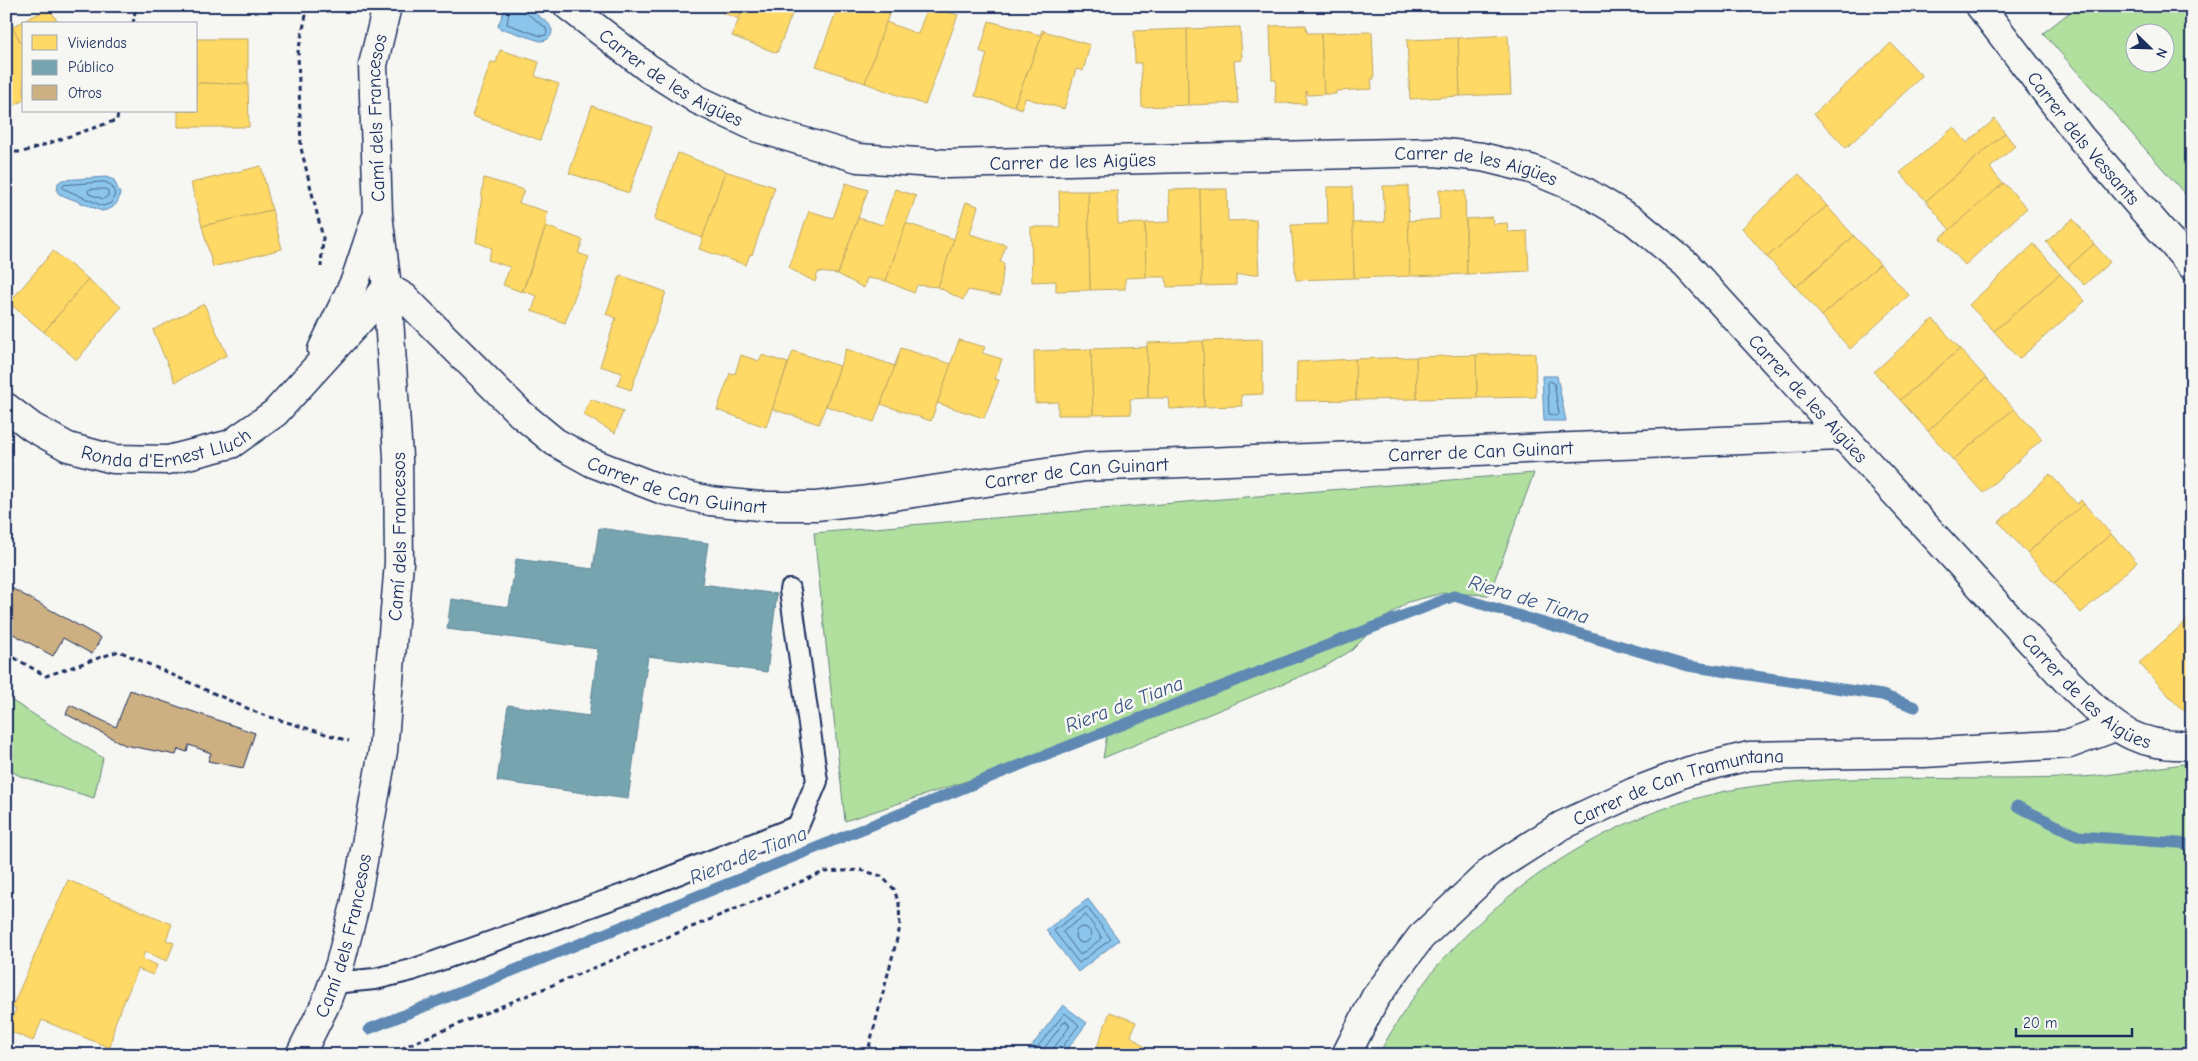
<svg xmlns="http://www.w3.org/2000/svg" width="2198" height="1061" font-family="'Comic Neue',sans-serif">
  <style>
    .green { fill: #b1df9e; stroke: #66877e; fill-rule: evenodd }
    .water { fill: #8bc5eb; stroke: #5e89b3 }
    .homes { fill: #ffd966; stroke: #bba664 }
    .public { fill: #76a5af; stroke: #5b8297 }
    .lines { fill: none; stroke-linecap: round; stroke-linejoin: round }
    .shore { stroke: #486b96; stroke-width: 1 }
    .stream { stroke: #5e89b3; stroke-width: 11 }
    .building { fill: #cdb082; stroke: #1b2f5e }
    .service-casing { stroke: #1b2f5e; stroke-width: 24 }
    .pedestrian-casing { stroke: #1b2f5e; stroke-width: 31 }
    .minor-casing { stroke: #1b2f5e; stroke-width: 31 }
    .path { stroke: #1b2f5e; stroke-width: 3; stroke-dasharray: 5 4; stroke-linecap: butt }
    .service { stroke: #f6f6f2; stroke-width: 20 }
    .pedestrian { stroke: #f6f6f2; stroke-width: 28 }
    .minor { stroke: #f6f6f2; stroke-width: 28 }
    .labels { text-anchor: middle; stroke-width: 5; stroke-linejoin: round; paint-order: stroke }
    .street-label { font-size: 19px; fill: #1b2f5e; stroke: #f6f6f2 }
    .water-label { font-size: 20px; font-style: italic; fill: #375481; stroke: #f6f6f2 }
  </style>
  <rect width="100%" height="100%" fill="#f6f6f2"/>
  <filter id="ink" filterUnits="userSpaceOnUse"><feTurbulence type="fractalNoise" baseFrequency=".02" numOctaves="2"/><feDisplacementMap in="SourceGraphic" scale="10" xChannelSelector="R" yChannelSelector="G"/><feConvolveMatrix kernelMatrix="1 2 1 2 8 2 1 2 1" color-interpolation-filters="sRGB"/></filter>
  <g filter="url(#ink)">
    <!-- green -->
    <g class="green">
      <path d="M 2078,6 L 2192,6 L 2192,202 L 2043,33 ZM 2136,32 L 2166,32 L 2166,62 L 2136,62 Z"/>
      <path d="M 1534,473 L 1489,595 L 1443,593 L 1408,602 L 1381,621 L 1352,650 L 1326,666 L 1103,758 L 1107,735 L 845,821 L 814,533 Z"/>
      <path d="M 6,697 L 103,758 L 94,798 L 20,776 L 6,768 Z"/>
      <path d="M 2192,763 L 2192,1055 L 1378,1055 C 1396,1023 1416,991 1440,963 C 1521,870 1640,799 1764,785 C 1869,772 1976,783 2082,777 C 2118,775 2156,767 2192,763 Z"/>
    </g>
    <!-- water -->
    <g class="water">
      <path d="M 506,6 L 526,6 L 549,24 L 552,30 C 552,37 548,41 540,41 L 504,29 L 500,29 L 498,26 Z"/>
      <path d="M 106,177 L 114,180 L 120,194 C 118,205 113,209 102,211 L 59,194 L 57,191 L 58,183 L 62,180 Z"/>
      <path d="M 1542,376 L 1557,376 L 1566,421 L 1544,421 Z"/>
      <path d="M 1088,899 L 1119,940 L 1078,972 L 1046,930 Z"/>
      <path d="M 1063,1005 L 1087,1023 L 1063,1055 L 1025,1055 Z"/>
    </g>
    <!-- homes -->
    <g class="homes">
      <path d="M 706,6 L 744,6 L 739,19 Z"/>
      <path d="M 744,6 L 795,6 L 777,53 L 732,36 Z"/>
      <path d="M 833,6 L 892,6 L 865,83 L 816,66 L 836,12 L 831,11 Z"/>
      <path d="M 928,6 L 958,15 L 925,105 L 865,83 L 886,22 L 918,34 Z"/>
      <path d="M 2056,6 L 2069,6 L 2061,12 Z"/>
      <path d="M 49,8 L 59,24 L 24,24 L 24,48 L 12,27 Z"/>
      <path d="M 989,21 L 1040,35 L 1042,30 L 1044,31 L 1014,106 L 975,96 L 987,54 L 980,51 Z"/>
      <path d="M 1306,25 L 1307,33 L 1321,33 L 1324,94 L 1308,95 L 1306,91 L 1306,104 L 1275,103 L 1276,80 L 1272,80 L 1270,26 Z"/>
      <path d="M 12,27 L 24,48 L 24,100 L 9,108 L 6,103 L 6,31 Z"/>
      <path d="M 1240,27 L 1242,60 L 1234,61 L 1238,103 L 1188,105 L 1187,29 Z"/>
      <path d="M 1187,29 L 1188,105 L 1142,107 L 1141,63 L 1135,63 L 1134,31 Z"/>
      <path d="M 1044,31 L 1090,45 L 1083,71 L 1076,69 L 1064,109 L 1025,98 L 1022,109 L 1014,106 Z"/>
      <path d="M 1372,32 L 1374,79 L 1371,79 L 1372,89 L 1336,91 L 1336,94 L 1324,94 L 1321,33 Z"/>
      <path d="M 1508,35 L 1511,94 L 1460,96 L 1458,38 Z"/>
      <path d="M 1458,38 L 1460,96 L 1410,99 L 1407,40 Z"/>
      <path d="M 196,39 L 248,39 L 248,84 L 196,83 Z"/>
      <path d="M 1891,43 L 1922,76 L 1846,148 L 1814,114 Z"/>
      <path d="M 500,50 L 539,62 L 535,76 L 559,84 L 540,140 L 472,116 L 491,62 L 496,63 Z"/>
      <path d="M 196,83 L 248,84 L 249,127 L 178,127 L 178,111 L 196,111 Z"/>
      <path d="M 592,106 L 652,127 L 629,193 L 569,173 Z"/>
      <path d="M 1995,119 L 2005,133 L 1926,201 L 1900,173 L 1954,127 L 1967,143 Z"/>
      <path d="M 2005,133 L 2015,146 L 1990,168 L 2003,184 L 1950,230 L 1926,201 Z"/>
      <path d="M 678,153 L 725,171 L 703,238 L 654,220 Z"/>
      <path d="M 261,166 L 272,210 L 202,226 L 191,183 Z"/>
      <path d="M 725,171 L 775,187 L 752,255 L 750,254 L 746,265 L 699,249 Z"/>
      <path d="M 1799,174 L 1827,206 L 1767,257 L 1742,228 Z"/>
      <path d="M 484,178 L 524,190 L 519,203 L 548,212 L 545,221 L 547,222 L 546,226 L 522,292 L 503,285 L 510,267 L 488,260 L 492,248 L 476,242 Z"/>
      <path d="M 846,183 L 868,190 L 838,274 L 818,272 L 815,282 L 789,268 L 809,211 L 833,218 Z"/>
      <path d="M 2004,183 L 2027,208 L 1965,265 L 1940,238 Z"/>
      <path d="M 1383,186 L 1408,186 L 1410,276 L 1354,278 L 1352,223 L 1385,222 Z"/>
      <path d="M 1327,187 L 1352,187 L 1354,278 L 1296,280 L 1291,225 L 1328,224 Z"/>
      <path d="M 895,189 L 916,196 L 886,281 L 867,278 L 864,288 L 838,274 L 858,218 L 883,225 Z"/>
      <path d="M 1200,189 L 1202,286 L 1167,287 L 1166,277 L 1146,277 L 1145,223 L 1170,222 L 1169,190 Z"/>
      <path d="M 1200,189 L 1227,189 L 1228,221 L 1256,220 L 1259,274 L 1236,275 L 1236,285 L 1202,286 Z"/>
      <path d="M 1439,189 L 1465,191 L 1467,274 L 1410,276 L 1408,221 L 1440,219 Z"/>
      <path d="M 1117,190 L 1118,224 L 1145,223 L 1146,277 L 1125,278 L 1125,289 L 1090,290 L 1088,191 Z"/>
      <path d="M 1059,191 L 1088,191 L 1090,290 L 1056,291 L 1056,281 L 1032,282 L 1031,227 L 1060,227 Z"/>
      <path d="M 966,202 L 978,206 L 970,234 L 1006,245 L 1000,262 L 1004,263 L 1000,296 L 968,290 L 963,300 L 938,287 Z"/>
      <path d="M 1827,206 L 1854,236 L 1796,287 L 1767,257 Z"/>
      <path d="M 272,210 L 282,249 L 213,267 L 202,226 Z"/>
      <path d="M 1492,217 L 1493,224 L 1507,223 L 1508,232 L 1527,231 L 1529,271 L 1467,274 L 1466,219 Z"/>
      <path d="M 2073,219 L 2094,244 L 2068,267 L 2046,242 Z"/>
      <path d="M 906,223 L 954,239 L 938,287 L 917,285 L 914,293 L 886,281 Z"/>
      <path d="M 546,226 L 583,240 L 578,253 L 589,257 L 565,323 L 532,311 L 537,296 L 523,291 Z"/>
      <path d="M 1854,236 L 1880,264 L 1822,316 L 1796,287 Z"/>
      <path d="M 2034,244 L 2060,274 L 1994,331 L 1969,305 Z"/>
      <path d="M 2094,244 L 2110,262 L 2084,285 L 2068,267 Z"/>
      <path d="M 53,251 L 88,279 L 44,332 L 9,303 Z"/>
      <path d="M 1880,264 L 1909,295 L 1850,349 L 1822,316 Z"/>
      <path d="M 2060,274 L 2085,301 L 2019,359 L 1994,331 Z"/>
      <path d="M 620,275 L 666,292 L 631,390 L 617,385 L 622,373 L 600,366 L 616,318 L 606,314 Z"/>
      <path d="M 88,279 L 121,307 L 77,360 L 44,332 Z"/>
      <path d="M 204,304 L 227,355 L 175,382 L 153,330 Z"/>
      <path d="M 1933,319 L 1960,349 L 1900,400 L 1874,372 Z"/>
      <path d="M 1262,339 L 1263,394 L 1241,395 L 1242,406 L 1204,407 L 1203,341 Z"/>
      <path d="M 959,340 L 985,347 L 982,353 L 1002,359 L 995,379 L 999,380 L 984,418 L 937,403 Z"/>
      <path d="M 1203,341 L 1204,407 L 1170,409 L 1169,398 L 1148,398 L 1147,343 Z"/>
      <path d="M 1147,347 L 1148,398 L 1130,399 L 1131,414 L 1093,415 L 1091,349 Z"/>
      <path d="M 901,348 L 951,364 L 931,421 L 881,404 Z"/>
      <path d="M 846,349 L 895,366 L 874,422 L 826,406 Z"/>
      <path d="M 1091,349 L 1093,415 L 1058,415 L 1058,402 L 1035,403 L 1034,351 Z"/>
      <path d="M 1960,349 L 1986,378 L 1928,431 L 1900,400 Z"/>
      <path d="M 793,351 L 840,366 L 819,424 L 772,409 Z"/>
      <path d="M 1535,353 L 1536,397 L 1477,398 L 1476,355 Z"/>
      <path d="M 741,355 L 759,361 L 762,355 L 788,363 L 766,427 L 717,410 L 730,373 L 735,374 Z"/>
      <path d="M 1476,355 L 1477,398 L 1417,399 L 1416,357 Z"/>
      <path d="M 1416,357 L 1417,399 L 1356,400 L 1355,359 Z"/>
      <path d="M 1355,359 L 1356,400 L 1296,401 L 1297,362 Z"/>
      <path d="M 1986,378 L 2014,409 L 1953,460 L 1928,431 Z"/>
      <path d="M 590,399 L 623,411 L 615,433 L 584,415 Z"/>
      <path d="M 2014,409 L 2042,439 L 1983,493 L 1953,460 Z"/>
      <path d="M 2050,474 L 2077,504 L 2081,500 L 2084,504 L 2027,553 L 1999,522 Z"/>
      <path d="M 2084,504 L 2111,534 L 2054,583 L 2027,553 Z"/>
      <path d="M 2111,534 L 2137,562 L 2081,613 L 2054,583 Z"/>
      <path d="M 2192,616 L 2192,708 L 2182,710 L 2139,663 Z"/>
      <path d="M 68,880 L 172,924 L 166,940 L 174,943 L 167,961 L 145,952 L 142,959 L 157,965 L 153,975 L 138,969 L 115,1023 L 110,1048 L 42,1020 L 33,1041 L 7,1030 L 16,1009 L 12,1007 Z"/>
      <path d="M 1110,1012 L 1136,1022 L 1131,1036 L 1155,1055 L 1094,1055 Z"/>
    </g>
    <!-- public -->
    <path class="public" d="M 599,528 L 708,543 L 702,584 L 777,594 L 767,672 L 648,656 L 628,799 L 497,781 L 508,705 L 589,716 L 598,649 L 447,629 L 451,599 L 509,607 L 516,559 L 593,569 Z"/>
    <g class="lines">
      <!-- shore -->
      <g class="shore">
        <path d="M 510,6 L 507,24 L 541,36 L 546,35 L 547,32 L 546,28 L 525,12 L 523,6"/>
        <path d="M 105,182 L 111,185 L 115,194 L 111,203 L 103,206 L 62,188 L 64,185 Z"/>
        <path d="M 91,189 L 105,189 L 108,191 L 108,196 L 103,199 L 89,194 L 88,191 Z"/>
        <path d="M 1550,381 L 1554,383 L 1559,414 L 1557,416 L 1549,414 L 1548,383 Z"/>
        <path d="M 1087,907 L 1111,939 L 1079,963 L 1054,931 Z"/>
        <path d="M 1086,915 L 1102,938 L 1080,955 L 1063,932 Z"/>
        <circle cx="1083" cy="935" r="8"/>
        <path d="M 1031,1055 L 1065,1013 L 1079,1025 L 1060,1050 L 1059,1055"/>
        <path d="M 1039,1055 L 1064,1022 L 1066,1021 L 1070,1026 L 1054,1048 L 1053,1055"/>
      </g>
      <!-- stream -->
      <g class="stream">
        <path d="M 2017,806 L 2078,836 L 2192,844"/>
        <path d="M 369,1029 L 1040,757 L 1454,596 L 1688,666 L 1882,695 L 1915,707"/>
      </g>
    </g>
    <!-- building -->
    <g class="building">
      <path d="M 6,585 L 101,638 L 92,654 L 63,638 L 53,656 L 6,630 Z"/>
      <path d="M 130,690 L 255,733 L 243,768 L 208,761 L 211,753 L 189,745 L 187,752 L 178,749 L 176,755 L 125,745 L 66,714 L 70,705 L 116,727 Z"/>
    </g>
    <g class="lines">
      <defs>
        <path id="service" d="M 333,983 L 375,979 L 412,970 L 645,887 L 798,826 L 817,781 L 790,590"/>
        <g id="pedestrian">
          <path id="s1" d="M 1346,1055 L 1375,998 L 1421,937 L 1492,870 L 1561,826 L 1634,792 L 1689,771 L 1749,756 L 1924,753 L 2069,744 L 2115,727"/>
        </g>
        <g id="minor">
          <path id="s2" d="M 568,6 L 648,68 L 698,100 L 758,128 L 858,158 L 948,164 L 1435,152 L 1482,157 L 1531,169 L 1584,191 L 1634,221 L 1686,264 L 2067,681 C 2110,722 2127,748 2192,745"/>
          <path id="s3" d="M 1980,6 L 2081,138 L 2192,266"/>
          <path id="s4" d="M 387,287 L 404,297 L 521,414 L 555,442 L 593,463 L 663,490 L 710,501 L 759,506 L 816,506 L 860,501 L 1085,467 L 1841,436"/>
          <path d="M 322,350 L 355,281 L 375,221"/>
          <path id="s5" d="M 6,407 L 32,427 L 68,447 L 113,459 L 168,460 L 231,444 L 275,413 L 368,311 L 387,287"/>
          <path id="s6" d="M 300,1055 L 325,1005 L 340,964 L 355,905 L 383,751 L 399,563 L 398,457 L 387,287 L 378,214 L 373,65 L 387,6"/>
        </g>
      </defs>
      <!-- service casing -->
      <use href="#service" class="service-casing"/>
      <!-- pedestrian casing -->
      <use href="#pedestrian" class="pedestrian-casing"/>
      <!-- minor casing -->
      <use href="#minor" class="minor-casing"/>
      <!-- path -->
      <g class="path">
        <path d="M 308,6 L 298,52 L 301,148 L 323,238 L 321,267"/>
        <path d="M 133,24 L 136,6"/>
        <path d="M 6,152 L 23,152 L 117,120 L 118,111"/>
        <path d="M 6,653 L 46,676 L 119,651 L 260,714 L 349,741"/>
        <path d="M 394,1055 L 406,1046 L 824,872 L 861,870 L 881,876 L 894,889 L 899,904 L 900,927 L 867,1055"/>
      </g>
      <!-- service -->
      <use href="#service" class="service"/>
      <!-- pedestrian -->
      <use href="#pedestrian" class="pedestrian"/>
      <!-- minor -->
      <use href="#minor" class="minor"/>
    </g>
  </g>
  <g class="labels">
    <!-- street labels -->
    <g class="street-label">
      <text dy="7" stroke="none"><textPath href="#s2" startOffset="126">Carrer de les Aigües</textPath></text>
      <text dy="7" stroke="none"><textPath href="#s6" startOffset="952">Camí dels Francesos</textPath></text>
      <text dy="7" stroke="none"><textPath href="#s3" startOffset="168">Carrer dels Vessants</textPath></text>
      <text dy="7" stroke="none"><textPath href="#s2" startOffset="546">Carrer de les Aigües</textPath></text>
      <text dy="7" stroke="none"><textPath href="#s2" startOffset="951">Carrer de les Aigües</textPath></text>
      <text dy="7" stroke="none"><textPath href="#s2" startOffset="1371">Carrer de les Aigües</textPath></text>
      <text dy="7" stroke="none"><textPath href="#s5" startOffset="175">Ronda d'Ernest Lluch</textPath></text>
      <text dy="7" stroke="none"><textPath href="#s4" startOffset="1170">Carrer de Can Guinart</textPath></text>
      <text dy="7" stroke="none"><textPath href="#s4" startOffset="765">Carrer de Can Guinart</textPath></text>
      <text dy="7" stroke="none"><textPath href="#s4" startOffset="360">Carrer de Can Guinart</textPath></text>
      <text dy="7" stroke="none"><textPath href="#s6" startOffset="532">Camí dels Francesos</textPath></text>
      <text dy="7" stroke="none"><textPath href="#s2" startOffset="1776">Carrer de les Aigües</textPath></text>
      <text dy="7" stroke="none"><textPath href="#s1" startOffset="445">Carrer de Can Tramuntana</textPath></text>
      <text dy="7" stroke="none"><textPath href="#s6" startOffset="128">Camí dels Francesos</textPath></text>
    </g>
    <!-- water labels -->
    <g class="water-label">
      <text transform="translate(1529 599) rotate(17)" y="7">Riera de Tiana</text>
      <text transform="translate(1124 704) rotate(-21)" y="7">Riera de Tiana</text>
      <text transform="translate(748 855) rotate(-22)" y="7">Riera de Tiana</text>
    </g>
  </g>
  <!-- margin -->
  <rect width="2198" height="1061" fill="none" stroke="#f6f6f2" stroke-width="25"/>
  <rect x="12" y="12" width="2173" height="1036" fill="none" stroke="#1b2f5e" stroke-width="2" filter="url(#ink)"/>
  <!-- legend -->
  <rect x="22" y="22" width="175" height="90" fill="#f6f6f2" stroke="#9ea6b7"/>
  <rect x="32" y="35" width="25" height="15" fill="#ffd966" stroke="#9ea6b7"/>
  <text x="68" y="48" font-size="15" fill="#1b2f5e">Viviendas</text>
  <rect x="32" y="60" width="25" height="15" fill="#76a5af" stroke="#9ea6b7"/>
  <text x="68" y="72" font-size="15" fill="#1b2f5e">Público</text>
  <rect x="32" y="85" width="25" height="15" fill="#cdb082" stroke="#9ea6b7"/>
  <text x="68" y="98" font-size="15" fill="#1b2f5e">Otros</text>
  <!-- north arrow -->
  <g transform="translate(2150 48) rotate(113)"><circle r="24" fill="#f6f6f2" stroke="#9ea6b7"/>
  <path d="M0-4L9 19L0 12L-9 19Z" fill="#1b2f5e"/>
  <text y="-8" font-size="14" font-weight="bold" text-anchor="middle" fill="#1b2f5e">N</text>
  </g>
  <!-- scale -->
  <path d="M2016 1028v8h116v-8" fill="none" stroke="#1b2f5e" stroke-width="2.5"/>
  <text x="2023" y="1028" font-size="15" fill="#1b2f5e" stroke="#f6f6f2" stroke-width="4" paint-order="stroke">20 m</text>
</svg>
